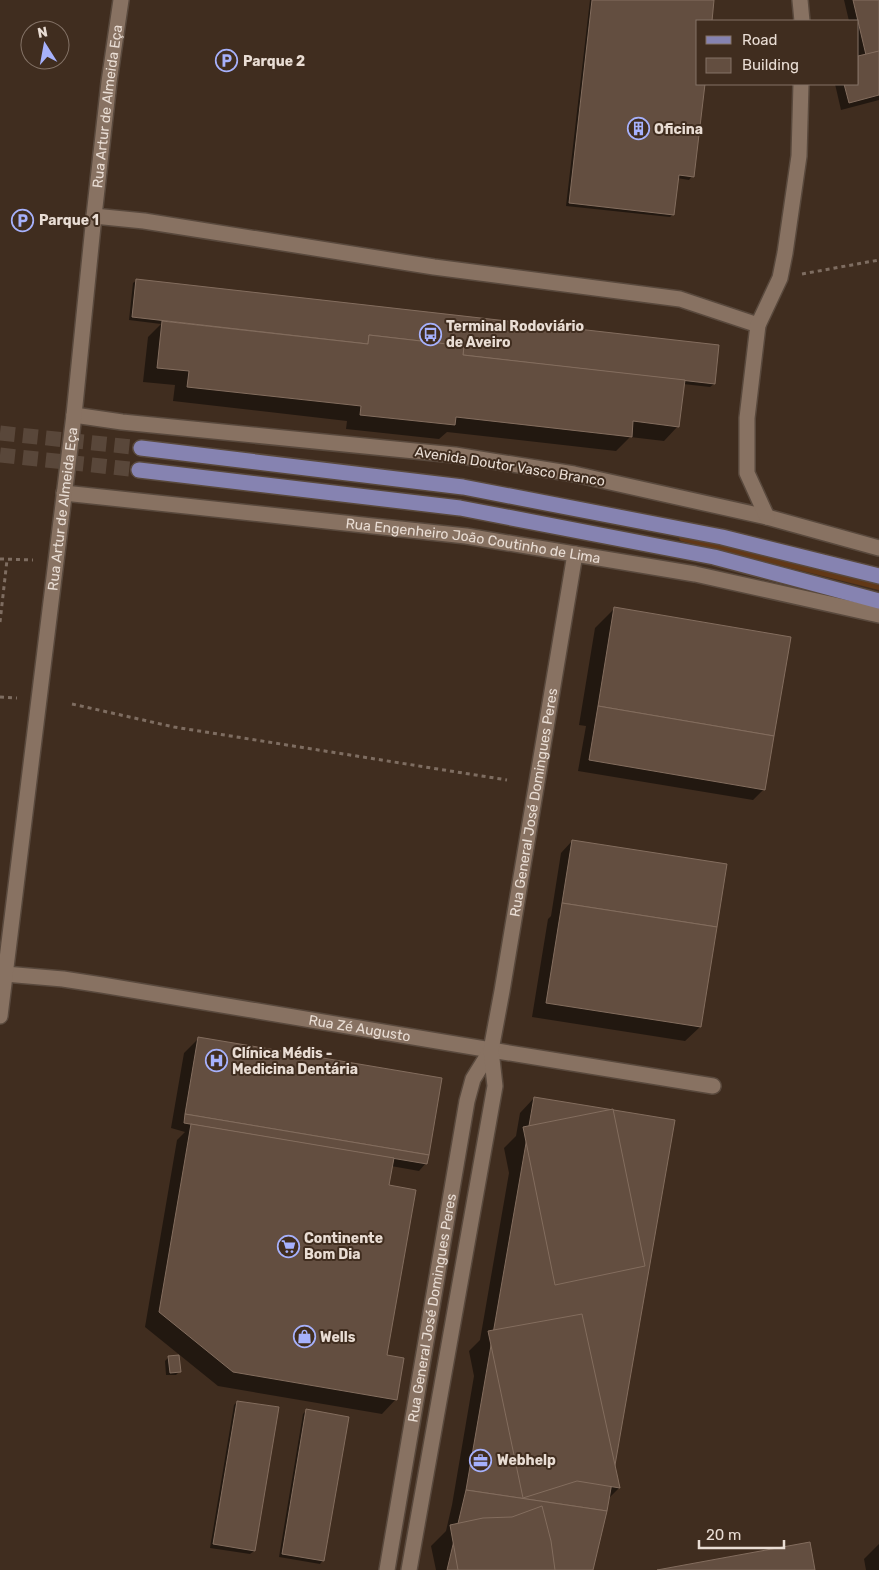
<svg xmlns="http://www.w3.org/2000/svg" width="879" height="1570" font-family="Rubik,sans-serif">
  <style>
    .green { fill: #613817 }
    .shadow { fill: #0007; fill-rule: evenodd }
    .building { fill: #634e40; stroke: #836d5e }
    .lines { fill: none; stroke-linecap: round; stroke-linejoin: round }
    .major-tunnel { stroke: #59473a; stroke-width: 15; stroke-dasharray: 15 8; stroke-linecap: butt }
    .minor-casing { stroke: #59493d; stroke-width: 18 }
    .major-casing { stroke: #59493d; stroke-width: 18 }
    .path { stroke: #7e6d61; stroke-width: 3; stroke-dasharray: 4 4; stroke-linecap: butt }
    .minor { stroke: #887262; stroke-width: 15 }
    .major { stroke: #8683b1; stroke-width: 15 }
    .labels { text-anchor: middle; stroke-width: 4; stroke-linejoin: round; paint-order: stroke }
    .poi-label { font-size: 14px; font-weight: bold; fill: #e9ddd4; stroke: #402d1f; text-anchor: start }
    .street-label { font-size: 14px; fill: #e9ddd4; stroke: #402d1f }
  </style>
  <rect width="100%" height="100%" fill="#402d1f"/>
  <!-- green -->
  <path class="green" d="M 681,535 L 879,584 L 879,590 L 681,541 L 679,539 Z"/>
  <!-- shadow -->
  <g class="shadow">
    <path d="M 590,0 L 713,0 L 711,21 L 698,21 L 698,84 L 703,84 L 692,176 L 689,180 L 677,178 L 673,214 L 670,217 L 566,206 Z"/>
    <path d="M 844,0 L 879,0 L 879,100 L 841,110 L 835,84 L 858,84 L 858,21 L 849,21 Z"/>
    <path d="M 137,280 L 714,384 L 710,387 L 683,384 L 678,426 L 664,441 L 630,437 L 616,451 L 447,432 L 439,439 L 346,429 L 347,421 L 173,401 L 175,385 L 143,382 L 148,337 L 161,324 L 129,320 L 133,283 Z"/>
    <path d="M 615,608 L 764,789 L 753,800 L 578,771 L 586,726 L 579,725 L 595,628 Z"/>
    <path d="M 572,841 L 700,1027 L 685,1041 L 532,1017 L 548,919 L 551,916 L 561,853 Z"/>
    <path d="M 199,1038 L 426,1163 L 419,1171 L 391,1166 L 388,1186 L 386,1356 L 396,1399 L 382,1414 L 218,1386 L 145,1327 L 177,1140 L 185,1132 L 171,1128 L 184,1053 Z"/>
    <path d="M 534,1098 L 619,1488 L 607,1500 L 591,1570 L 436,1570 L 431,1546 L 446,1531 L 452,1505 L 474,1376 L 469,1351 L 480,1340 L 509,1173 L 504,1148 L 516,1136 L 520,1113 ZM 490,1345 L 492,1345 L 523,1505 Z"/>
    <path d="M 169,1357 L 180,1371 L 176,1375 L 166,1375 L 165,1361 Z"/>
    <path d="M 237,1402 L 254,1551 L 250,1554 L 210,1548 L 234,1405 Z"/>
    <path d="M 306,1411 L 323,1560 L 320,1564 L 279,1557 L 303,1414 Z"/>
    <path d="M 879,1544 L 879,1570 L 866,1570 L 864,1559 Z"/>
  </g>
  <!-- building -->
  <g class="building">
    <path d="M 592,0 L 714,0 L 712,21 L 698,21 L 698,84 L 705,84 L 694,177 L 679,175 L 674,215 L 569,203 Z"/>
    <path d="M 853,0 L 879,0 L 879,51 L 866,55 Z"/>
    <path d="M 879,51 L 879,95 L 849,103 L 844,84 L 858,84 L 858,56 Z"/>
    <path d="M 136,279 L 719,345 L 715,384 L 463,355 L 464,346 L 369,335 L 368,344 L 132,317 Z"/>
    <path d="M 162,321 L 368,344 L 369,335 L 464,346 L 463,355 L 685,380 L 679,427 L 633,421 L 632,437 L 456,417 L 455,425 L 360,415 L 361,406 L 187,387 L 189,371 L 157,368 Z"/>
    <path d="M 614,607 L 791,637 L 774,736 L 598,706 Z"/>
    <path d="M 598,706 L 774,736 L 765,790 L 589,760 Z"/>
    <path d="M 572,840 L 727,864 L 717,927 L 562,903 Z"/>
    <path d="M 562,903 L 717,927 L 701,1027 L 546,1003 Z"/>
    <path d="M 198,1037 L 442,1078 L 429,1155 L 185,1114 Z"/>
    <path d="M 534,1097 L 675,1120 L 607,1511 L 466,1490 Z"/>
    <path d="M 613,1109 L 645,1266 L 555,1285 L 523,1127 Z"/>
    <path d="M 185,1114 L 429,1155 L 427,1164 L 184,1123 Z"/>
    <path d="M 191,1124 L 394,1158 L 389,1185 L 416,1190 L 387,1355 L 404,1358 L 397,1400 L 233,1372 L 159,1312 Z"/>
    <path d="M 582,1314 L 620,1488 L 577,1481 L 523,1498 L 488,1331 Z"/>
    <path d="M 179,1355 L 181,1372 L 170,1373 L 168,1356 Z"/>
    <path d="M 237,1401 L 279,1407 L 255,1551 L 213,1544 Z"/>
    <path d="M 306,1409 L 349,1417 L 324,1561 L 282,1554 Z"/>
    <path d="M 466,1490 L 607,1511 L 593,1570 L 447,1570 Z"/>
    <path d="M 542,1506 L 551,1541 L 555,1570 L 458,1570 L 450,1525 L 483,1518 L 512,1517 Z"/>
    <path d="M 810,1542 L 815,1570 L 657,1570 Z"/>
  </g>
  <g class="lines">
    <!-- major-tunnel -->
    <g class="major-tunnel">
      <path d="M 0,433 L 141,448"/>
      <path d="M 0,455 L 139,470"/>
    </g>
    <defs>
      <g id="minor">
        <path d="M 800,0 L 802,21"/>
        <path d="M 94,216 L 144,221 L 434,267 L 680,299 L 758,325"/>
        <path d="M 74,415 L 122,422 L 455,455 L 574,474 L 767,517 L 879,548"/>
        <path id="s1" d="M 64,493 L 466,536 L 695,574 L 879,615"/>
        <path d="M 767,517 L 747,473 L 747,418 L 758,325 L 780,278 L 785,253 L 799,156 L 801,84"/>
        <path id="s2" d="M 0,975 L 5,974 L 63,979 L 102,985 L 491,1050 L 713,1086"/>
        <path id="s3" d="M 0,1016 L 74,415 L 94,216 L 109,82 L 121,0"/>
        <path id="s4" d="M 387,1570 L 467,1101 L 473,1079 L 491,1050"/>
        <path id="s5" d="M 409,1570 L 495,1086 L 491,1050 L 502,991 L 575,554"/>
      </g>
      <g id="major">
        <path d="M 141,448 L 463,487 L 722,537 L 879,576"/>
        <path d="M 139,470 L 460,508 L 714,557 L 879,601"/>
      </g>
    </defs>
    <!-- minor casing -->
    <use href="#minor" class="minor-casing"/>
    <!-- major casing -->
    <use href="#major" class="major-casing"/>
    <!-- path -->
    <g class="path">
      <path d="M 802,274 L 879,260"/>
      <path d="M 0,559 L 33,560"/>
      <path d="M 0,622 L 7,560"/>
      <path d="M 0,697 L 17,698"/>
      <path d="M 72,704 L 174,727 L 507,780"/>
    </g>
    <!-- minor -->
    <use href="#minor" class="minor"/>
    <!-- major -->
    <use href="#major" class="major"/>
  </g>
  <!-- icons -->
  <defs>
    <symbol id="parking-ring" viewBox="-11 -11 22 22"><circle r="9.5" fill="#402d1f" stroke="#a6b1fc" stroke-width="1.5"/><path d="M-3.5-5.5H1a3.5 3.5 0 0 1 0 7H-1V5.5H-3.5ZM-1-3.4V-.6H.8a1.4 1.4 0 0 0 0-2.8Z" fill="#a6b1fc"/></symbol>
    <symbol id="building-ring" viewBox="-11 -11 22 22"><circle r="9.5" fill="#402d1f" stroke="#a6b1fc" stroke-width="1.5"/><path d="M-4-6H4V6H1V3H-1V6H-4ZM-2.5-4.3h1.7v1.8h-1.7ZM.8-4.3h1.7v1.8H.8ZM-2.5-1h1.7V.8h-1.7ZM.8-1h1.7V.8H.8Z" fill="#a6b1fc"/></symbol>
    <symbol id="bus-ring" viewBox="-11 -11 22 22"><circle r="9.5" fill="#402d1f" stroke="#a6b1fc" stroke-width="1.5"/><path d="M-5-6H5V4H4V6H2V4H-2V6H-4V4H-5ZM-3.5-4V0h7V-4ZM-3.5 1.2v1.5H-2V1.2ZM2 1.2v1.5H3.5V1.2Z" fill="#a6b1fc"/></symbol>
    <symbol id="hospital-ring" viewBox="-11 -11 22 22"><circle r="9.5" fill="#402d1f" stroke="#a6b1fc" stroke-width="1.5"/><path d="M-5-5h3v3.5h4V-5h3V5h-3V1.5h-4V5h-3Z" fill="#a6b1fc"/></symbol>
    <symbol id="supermarket-ring" viewBox="-11 -11 22 22"><circle r="9.5" fill="#402d1f" stroke="#a6b1fc" stroke-width="1.5"/><path d="M-6-5.5h2.5l.6 2H6L4.5 2H-2.5L-4.4-4H-6ZM-1.5 3.2a1.3 1.3 0 1 0 .1 0ZM3 3.2a1.3 1.3 0 1 0 .1 0Z" fill="#a6b1fc"/></symbol>
    <symbol id="shop-ring" viewBox="-11 -11 22 22"><circle r="9.5" fill="#402d1f" stroke="#a6b1fc" stroke-width="1.5"/><path d="M-5-2.5h2.3a2.7 3.5 0 0 1 5.4 0H5L5.5 6h-11ZM-1.5-2.5h3a1.5 2.3 0 0 0-3 0Z" fill="#a6b1fc"/></symbol>
    <symbol id="office-ring" viewBox="-11 -11 22 22"><circle r="9.5" fill="#402d1f" stroke="#a6b1fc" stroke-width="1.5"/><path d="M-6-3h4V-5.5h4V-3h4V5H-6ZM-1-4.5V-3h2v-1.5ZM-6 0V1H6V0Z" fill="#a6b1fc"/></symbol>
  </defs>
  <g fill-rule="evenodd">
    <use href="#parking-ring" x="214" y="48" width="25" height="25"/>
    <use href="#building-ring" x="626" y="116" width="25" height="25"/>
    <use href="#parking-ring" x="10" y="208" width="25" height="25"/>
    <use href="#bus-ring" x="418" y="322" width="25" height="25"/>
    <use href="#hospital-ring" x="204" y="1048" width="25" height="25"/>
    <use href="#supermarket-ring" x="276" y="1234" width="25" height="25"/>
    <use href="#shop-ring" x="292" y="1324" width="25" height="25"/>
    <use href="#office-ring" x="468" y="1448" width="25" height="25"/>
  </g>
  <g class="labels">
    <!-- poi labels -->
    <g class="poi-label">
      <text x="243" y="66">Parque 2</text>
      <text x="654" y="134">Oficina</text>
      <text x="39" y="225">Parque 1</text>
      <text x="446" y="331">Terminal Rodoviário<tspan x="446" dy="16">de Aveiro</tspan></text>
      <text x="232" y="1058">Clínica Médis -<tspan x="232" dy="16">Medicina Dentária</tspan></text>
      <text x="304" y="1243">Continente<tspan x="304" dy="16">Bom Dia</tspan></text>
      <text x="320" y="1342">Wells</text>
      <text x="497" y="1465">Webhelp</text>
    </g>
    <!-- street labels -->
    <g class="street-label">
      <text dy="5" stroke="none"><textPath href="#s3" startOffset="916">Rua Artur de Almeida Eça</textPath></text>
      <text transform="translate(510 466) rotate(9)" y="5">Avenida Doutor Vasco Branco</text>
      <text dy="5" stroke="none"><textPath href="#s3" startOffset="511">Rua Artur de Almeida Eça</textPath></text>
      <text dy="5" stroke="none"><textPath href="#s1" startOffset="412">Rua Engenheiro João Coutinho de Lima</textPath></text>
      <text dy="5" stroke="none"><textPath href="#s5" startOffset="779">Rua General José Domingues Peres</textPath></text>
      <text dy="5" stroke="none"><textPath href="#s2" startOffset="364">Rua Zé Augusto</textPath></text>
      <text dy="5" stroke="none"><textPath href="#s4" startOffset="266">Rua General José Domingues Peres</textPath></text>
    </g>
  </g>
  <!-- legend -->
  <rect x="696" y="20" width="162" height="65" fill="#402d1f" stroke="#847367"/>
  <rect x="706" y="36" width="25" height="8" fill="#8683b1" stroke="#847367"/>
  <text x="742" y="45" font-size="15" fill="#e9ddd4">Road</text>
  <rect x="706" y="58" width="25" height="15" fill="#634e40" stroke="#847367"/>
  <text x="742" y="70" font-size="15" fill="#e9ddd4">Building</text>
  <!-- north arrow -->
  <g transform="translate(45 45) rotate(349)"><circle r="24" fill="#402d1f" stroke="#847367"/>
  <path d="M0-4L9 19L0 12L-9 19Z" fill="#a6b1fc"/>
  <text y="-8" font-size="14" font-weight="bold" text-anchor="middle" fill="#e9ddd4">N</text>
  </g>
  <!-- scale -->
  <path d="M699 1540v8h85v-8" fill="none" stroke="#e9ddd4" stroke-width="2.5"/>
  <text x="706" y="1540" font-size="15" fill="#e9ddd4" stroke="#402d1f" stroke-width="4" paint-order="stroke">20 m</text>
</svg>
